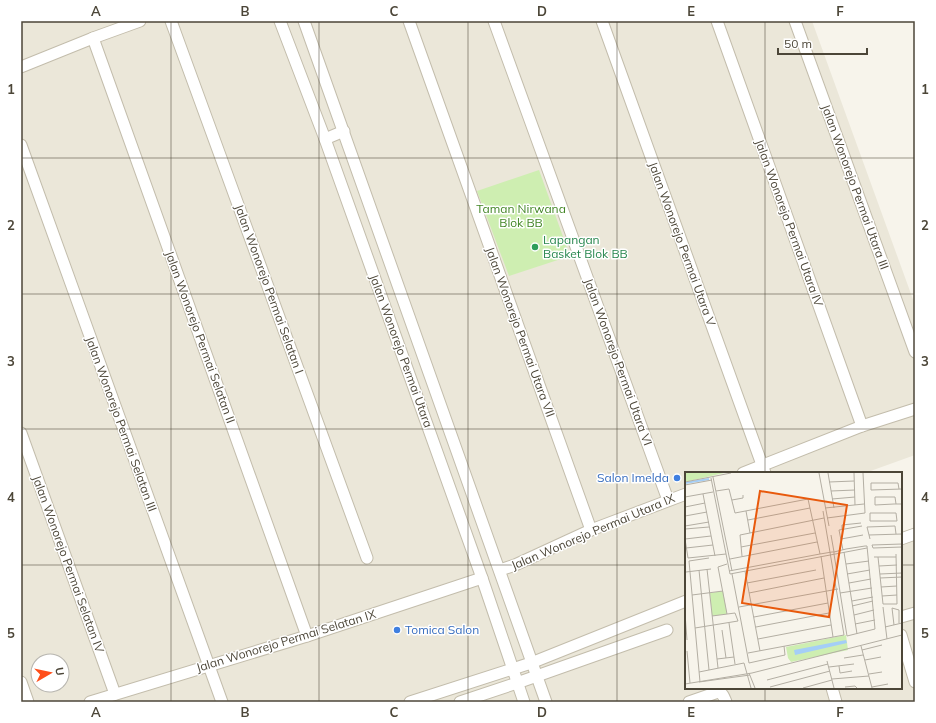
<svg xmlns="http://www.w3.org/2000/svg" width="936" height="723" font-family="Mulish,sans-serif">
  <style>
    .residential { fill: #ebe7d9; fill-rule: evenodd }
    .green { fill: #ceeeb1 }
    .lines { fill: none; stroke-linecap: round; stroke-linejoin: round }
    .street-casing { stroke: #c3bdac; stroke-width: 13 }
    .street { stroke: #fff; stroke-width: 11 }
    .grid { fill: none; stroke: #4c4638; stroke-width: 1; stroke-opacity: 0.55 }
    .leisure-dot { fill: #2e9e5b; stroke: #fff; stroke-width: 1.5 }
    .shop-dot { fill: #3f7fe0; stroke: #fff; stroke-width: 1.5 }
    .labels { text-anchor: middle; stroke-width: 3; stroke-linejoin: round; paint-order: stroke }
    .street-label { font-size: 12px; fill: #4c4638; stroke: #fff }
    .park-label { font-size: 12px; fill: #418524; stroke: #fff }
    .leisure-label { font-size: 12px; fill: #27864d; stroke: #fff; text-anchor: start }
    .shop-label { font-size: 12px; fill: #366cbe; stroke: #fff; text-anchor: end }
    .inset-river { fill: none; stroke: #a4cef7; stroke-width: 2 }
    .inset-road { fill: none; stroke: #b3aea3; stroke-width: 1 }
    .view { fill: #e8590c; fill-opacity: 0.15; stroke: #e8590c; stroke-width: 2 }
    .inset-edge { fill: none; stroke: #4c4638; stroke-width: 2 }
    .neatline { fill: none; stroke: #4c4638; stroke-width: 1.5 }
    .grid-label { font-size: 13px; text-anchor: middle; font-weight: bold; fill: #4c4638 }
  </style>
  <rect width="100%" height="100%" fill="#f7f4eb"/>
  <!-- residential -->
  <path class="residential" d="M 21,21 L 812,21 L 915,305 L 915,455 L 865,473 L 686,473 L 686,688 L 901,688 L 901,533 L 915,527 L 915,702 L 21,702 ZM 38,661 L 62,661 L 62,685 L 38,685 Z"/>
  <!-- green -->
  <path class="green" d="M 539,170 L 570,256 L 509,276 L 477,191 Z"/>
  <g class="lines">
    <defs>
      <g id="street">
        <path d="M 171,21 L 367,558"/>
        <path d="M 280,21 L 325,139 L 482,578 L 524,702"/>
        <path d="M 304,21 L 546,702"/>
        <path d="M 409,21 L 591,530"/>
        <path d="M 494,21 L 668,500"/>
        <path d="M 602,21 L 765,473"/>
        <path d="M 717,21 L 862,426"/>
        <path d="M 795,21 L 915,352"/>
        <path d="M 93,38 L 307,636"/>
        <path d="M 21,67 L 93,38 L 140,21"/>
        <path d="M 325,139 L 344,131"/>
        <path d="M 21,145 L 222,702"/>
        <path d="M 21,433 L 115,694"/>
        <path d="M 743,473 L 862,426 L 915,409"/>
        <path d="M 901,539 L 915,534"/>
        <path d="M 500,570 L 515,565 L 591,530 L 686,494"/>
        <path d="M 901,617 L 915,613"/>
        <path d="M 901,635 L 915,682"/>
        <path d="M 21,682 L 28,702"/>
        <path d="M 832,688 L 836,702"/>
        <path d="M 90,702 L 307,636 L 482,578"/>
        <path d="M 410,702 L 531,663 L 686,601"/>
        <path d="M 460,702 L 517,683 L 667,630"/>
        <path d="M 689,702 L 718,692 C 723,693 724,697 726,702"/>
      </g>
    </defs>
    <!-- street casing -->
    <use href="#street" class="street-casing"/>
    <!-- street -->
    <use href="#street" class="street"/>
  </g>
  <!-- grid -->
  <path class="grid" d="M 171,21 L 171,702M 319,21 L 319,702M 468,21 L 468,702M 617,21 L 617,702M 765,21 L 765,473M 21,158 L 915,158M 21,294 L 915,294M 21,429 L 915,429M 21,565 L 686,565M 901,565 L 915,565M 765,688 L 765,702"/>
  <!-- markers -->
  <circle class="leisure-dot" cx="535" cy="247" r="4"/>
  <g class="shop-dot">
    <circle cx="677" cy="478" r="4"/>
    <circle cx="397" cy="630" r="4"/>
  </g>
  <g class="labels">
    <!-- street labels -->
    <g class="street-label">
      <text transform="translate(855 187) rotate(70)" y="4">Jalan Wonorejo Permai Utara III</text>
      <text transform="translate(789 223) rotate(70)" y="4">Jalan Wonorejo Permai Utara IV</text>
      <text transform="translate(682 244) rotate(70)" y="4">Jalan Wonorejo Permai Utara V</text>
      <text transform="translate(269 289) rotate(70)" y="4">Jalan Wonorejo Permai Selatan I</text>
      <text transform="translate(520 332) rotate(70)" y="4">Jalan Wonorejo Permai Utara VII</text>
      <text transform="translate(200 337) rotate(70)" y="4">Jalan Wonorejo Permai Selatan II</text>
      <text transform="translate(401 351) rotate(70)" y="4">Jalan Wonorejo Permai Utara</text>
      <text transform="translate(618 362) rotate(70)" y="4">Jalan Wonorejo Permai Utara VI</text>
      <text transform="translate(121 424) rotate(70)" y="4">Jalan Wonorejo Permai Selatan III</text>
      <text transform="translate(593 532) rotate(-23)" y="4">Jalan Wonorejo Permai Utara IX</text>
      <text transform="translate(68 564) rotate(70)" y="4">Jalan Wonorejo Permai Selatan IV</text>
      <text transform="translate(286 641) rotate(-17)" y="4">Jalan Wonorejo Permai Selatan IX</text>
    </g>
    <!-- park labels -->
    <g class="park-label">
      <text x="521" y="213">Taman Nirwana<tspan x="521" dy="14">Blok BB</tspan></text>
    </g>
    <!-- leisure labels -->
    <g class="leisure-label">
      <text x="543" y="244">Lapangan<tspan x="543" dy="14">Basket Blok BB</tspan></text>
    </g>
    <!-- shop labels -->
    <g class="shop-label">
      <text x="669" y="482">Salon Imelda</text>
      <text x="405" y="634" text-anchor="start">Tomica Salon</text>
    </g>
  </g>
  <!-- overview -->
  <g transform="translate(685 472)">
    <rect width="217" height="217" fill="#f7f4eb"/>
    <path d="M 0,1 L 39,1 L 0,10 ZM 38,119 L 42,142 L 27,144 L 25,121 ZM 161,163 L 163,178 L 106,190 L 103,186 L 101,175 Z" fill="#ceeeb1"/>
    <path d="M 161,168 L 162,171 L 110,183 L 109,178 Z" fill="#a4cef7"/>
    <path class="inset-river" d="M 0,11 L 24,7"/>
    <path class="inset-road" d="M 134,1 L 144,54M 143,1 L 149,36M 169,1 L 170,33M 28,5 L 47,99M 26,6 L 45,102 L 182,76M 0,10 L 46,1M 144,10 L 169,9M 0,13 L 27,8M 214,17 L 213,11 L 186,11 L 186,18 L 217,17M 31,19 L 44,17 L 50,41 L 123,27 L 135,82M 146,19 L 170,18M 18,22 L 30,84M 0,25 L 28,20M 147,27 L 170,25M 47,28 L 58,26 L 58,23M 211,32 L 210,25 L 190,25 L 190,33 L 209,32 L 217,32M 0,35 L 20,31M 140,36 L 179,32M 61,39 L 65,61M 185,41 L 211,41 L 212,49 L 185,49 ZM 0,44 L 22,40M 142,46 L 180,41 L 178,1M 63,48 L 125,36M 0,54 L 24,50M 0,57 L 24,55M 157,57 L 157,53 L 176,51M 184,63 L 217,62M 0,67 L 3,86 L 41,82M 0,67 L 26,64M 156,67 L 178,63M 185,67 L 182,55 L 210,54 L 211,62M 217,72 L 187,73 L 188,76 L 217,75M 56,75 L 130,61M 1,76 L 28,73M 158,78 L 154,58 L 177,54M 159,80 L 172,162M 57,84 L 55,63 L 139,46M 136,84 L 148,165M 189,85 L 211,85M 193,85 L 198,132 L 212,132 L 211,82M 45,87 L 132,70M 161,92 L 184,89M 194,94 L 212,93M 22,97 L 33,196M 14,98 L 24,198M 44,99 L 135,82 L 147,80 L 149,80 L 161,77 L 180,74 L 182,74 L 190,157 L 162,164 L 149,82 L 149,80 L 146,63M 60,99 L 75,179M 1,100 L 26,97M 47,102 L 64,191 L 100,183 L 99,174M 162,102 L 185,98M 195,102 L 217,101M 195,106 L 217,105M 62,111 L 131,98M 164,111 L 186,107M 196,115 L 212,114M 64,121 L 139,106M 155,121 L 187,116M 7,123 L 38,119M 197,124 L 212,123M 167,129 L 188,125M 167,134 L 188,129M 54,135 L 153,117M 198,135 L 202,167M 0,142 L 2,168M 42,142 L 33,95 L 42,92M 169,143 L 189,138M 69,145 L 143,131M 44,151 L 50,192M 170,152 L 190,148M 209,153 L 207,136 L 214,138 L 214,151M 71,155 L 144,141M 200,155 L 217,151M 10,156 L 53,149 L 50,141 L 27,144M 37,158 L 41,186M 73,167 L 146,153M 176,174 L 187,216M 177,178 L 197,173M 2,179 L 5,211M 63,181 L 159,163 L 138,39M 159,186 L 178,183M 32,187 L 49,185M 180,188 L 196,185M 142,189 L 149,216M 154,194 L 155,201 L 167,199M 144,195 L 169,192M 14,200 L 59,191 L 66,216M 64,201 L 70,216M 184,202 L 197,200M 147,207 L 184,204M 82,208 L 143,192M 14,210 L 65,203M 15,210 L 4,89 L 24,86M 0,212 L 67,201 L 217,163M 85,215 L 145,199M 160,215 L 170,214 L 172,216M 187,215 L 203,212M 118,216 L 147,208"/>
    <path class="view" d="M 75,19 L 162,33 L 144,145 L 57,131 Z"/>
    <rect width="217" height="217" class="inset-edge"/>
  </g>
  <!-- border -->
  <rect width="936" height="723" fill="none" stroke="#ffffff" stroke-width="44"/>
  <!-- north arrow -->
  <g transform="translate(50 673) rotate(81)"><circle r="19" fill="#ffffff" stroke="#b7b5af"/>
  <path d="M0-3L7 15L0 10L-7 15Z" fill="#ff4e1a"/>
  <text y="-6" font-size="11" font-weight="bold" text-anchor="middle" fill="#4c4638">U</text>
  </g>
  <!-- scale -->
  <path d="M778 48v6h89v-6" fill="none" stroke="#4c4638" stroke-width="2"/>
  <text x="784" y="48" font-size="12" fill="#4c4638" stroke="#ffffff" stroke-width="3" paint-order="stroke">50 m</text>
  <rect x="22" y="22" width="892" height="679" class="neatline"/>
  <g class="grid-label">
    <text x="96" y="16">A</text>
    <text x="245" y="16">B</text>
    <text x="394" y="16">C</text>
    <text x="542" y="16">D</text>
    <text x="691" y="16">E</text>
    <text x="840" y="16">F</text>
    <text x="11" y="94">1</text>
    <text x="925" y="94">1</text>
    <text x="11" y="230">2</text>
    <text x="925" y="230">2</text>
    <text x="11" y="366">3</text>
    <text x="925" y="366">3</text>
    <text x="11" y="502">4</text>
    <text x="925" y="502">4</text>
    <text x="11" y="638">5</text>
    <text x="925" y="638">5</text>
    <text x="96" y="717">A</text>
    <text x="245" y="717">B</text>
    <text x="394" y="717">C</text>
    <text x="542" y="717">D</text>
    <text x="691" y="717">E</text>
    <text x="840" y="717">F</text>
  </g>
</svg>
